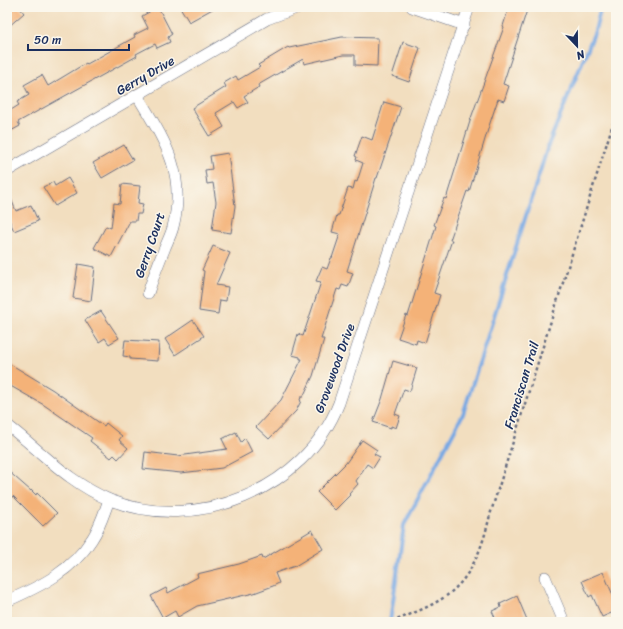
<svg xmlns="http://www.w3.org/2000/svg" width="623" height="629" font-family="Sriracha,sans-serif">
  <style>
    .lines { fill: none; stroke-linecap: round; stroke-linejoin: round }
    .stream { stroke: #79a9e3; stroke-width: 4 }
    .building { fill: #f4b278 }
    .street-casing { stroke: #666c80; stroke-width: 12 }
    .path { stroke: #666c80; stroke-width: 2.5; stroke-dasharray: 3 3; stroke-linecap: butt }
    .street { stroke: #fff; stroke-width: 11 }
    .labels { text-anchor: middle; stroke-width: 3; stroke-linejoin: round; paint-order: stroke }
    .street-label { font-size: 13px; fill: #1b2f5e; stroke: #fbf7ec }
  </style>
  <rect width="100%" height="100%" fill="#fbf7ec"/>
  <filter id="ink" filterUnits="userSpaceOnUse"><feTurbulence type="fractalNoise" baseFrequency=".025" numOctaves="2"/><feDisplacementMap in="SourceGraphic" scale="8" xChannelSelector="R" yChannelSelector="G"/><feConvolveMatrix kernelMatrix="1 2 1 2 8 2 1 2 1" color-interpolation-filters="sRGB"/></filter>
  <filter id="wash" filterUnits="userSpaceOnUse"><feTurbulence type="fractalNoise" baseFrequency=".012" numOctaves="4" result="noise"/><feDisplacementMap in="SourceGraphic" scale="16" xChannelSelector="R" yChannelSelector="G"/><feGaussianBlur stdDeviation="0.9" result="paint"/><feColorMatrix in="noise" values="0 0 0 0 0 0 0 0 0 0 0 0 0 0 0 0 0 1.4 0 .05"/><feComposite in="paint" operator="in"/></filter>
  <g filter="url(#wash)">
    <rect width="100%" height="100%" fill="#f2debf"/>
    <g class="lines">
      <!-- stream -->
      <path class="stream" d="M 390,622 L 404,525 L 463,414 L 549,143 L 595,31 L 601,7"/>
    </g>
    <g id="blocks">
      <!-- building -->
      <g class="building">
        <path d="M 7,7 L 19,7 L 24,13 L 7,28 Z"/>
        <path d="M 158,7 L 172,34 L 168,37 L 170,42 L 157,48 L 155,44 L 136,54 L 137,56 L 18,122 L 20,126 L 7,133 L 7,103 L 11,110 L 19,105 L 17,102 L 29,95 L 24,85 L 42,75 L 48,86 L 86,63 L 87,64 L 135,37 L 134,35 L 148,28 L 142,16 Z"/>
        <path d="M 180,7 L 216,7 L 189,22 Z"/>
        <path d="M 509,7 L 528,7 L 503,84 L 509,86 L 504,101 L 498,99 L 489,126 L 469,192 L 467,191 L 450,240 L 452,240 L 434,293 L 440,295 L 425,343 L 417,340 L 416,344 L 398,338 L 406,315 L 408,316 L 436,226 L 434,225 L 444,198 L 446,199 L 471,118 L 504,27 L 503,26 Z"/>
        <path d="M 342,37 L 378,38 L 377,66 L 355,65 L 355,55 L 343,55 L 304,64 L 303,59 L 258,85 L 259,87 L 244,96 L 248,102 L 238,108 L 234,102 L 216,113 L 224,127 L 209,136 L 192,108 L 226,87 L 224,83 L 236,76 L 238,80 L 260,67 L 258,65 L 288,47 L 289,48 Z"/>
        <path d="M 403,42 L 420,48 L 409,82 L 392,76 Z"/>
        <path d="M 384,102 L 401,107 L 377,178 L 376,178 L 347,271 L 353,273 L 348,287 L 342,285 L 340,290 L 337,289 L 321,339 L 324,339 L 313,376 L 303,397 L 301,397 L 300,400 L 301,401 L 296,411 L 269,439 L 256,427 L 281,400 L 302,359 L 300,359 L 300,357 L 292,355 L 298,334 L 303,336 L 321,282 L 316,281 L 322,267 L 327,269 L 331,258 L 332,258 L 340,234 L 332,232 L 337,215 L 339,215 L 348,188 L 353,189 L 355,181 L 357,182 L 363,163 L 356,160 L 357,157 L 355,156 L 362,136 L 372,140 Z"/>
        <path d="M 124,145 L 133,160 L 102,178 L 93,163 Z"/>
        <path d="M 228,153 L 235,206 L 231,233 L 212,230 L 216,202 L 213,183 L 207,184 L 205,170 L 212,169 L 210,156 Z"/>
        <path d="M 68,178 L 77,193 L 55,206 L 43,187 L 53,182 L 55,186 Z"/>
        <path d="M 122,184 L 140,186 L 138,203 L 143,204 L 141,214 L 137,214 L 136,221 L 130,221 L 111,257 L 94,248 L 106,226 L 111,228 L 114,203 L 120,204 Z"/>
        <path d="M 7,189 L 16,211 L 31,205 L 38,221 L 14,231 L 7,215 Z"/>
        <path d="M 213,246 L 230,253 L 216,285 L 228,287 L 226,301 L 220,300 L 218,314 L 199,311 L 204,271 L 202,270 Z"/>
        <path d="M 78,264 L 95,267 L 91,301 L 73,298 Z"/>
        <path d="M 101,311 L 119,338 L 109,344 L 105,338 L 99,342 L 85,320 Z"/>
        <path d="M 193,320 L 204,336 L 175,355 L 165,339 Z"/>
        <path d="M 125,340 L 159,342 L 158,361 L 130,359 L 130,357 L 123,356 Z"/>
        <path d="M 393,361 L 417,368 L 410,391 L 404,389 L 395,414 L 400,416 L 396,428 L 391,426 L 391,428 L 373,422 L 382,399 Z"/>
        <path d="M 7,362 L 53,390 L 104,426 L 106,423 L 122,436 L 119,440 L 128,448 L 118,459 L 114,455 L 111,458 L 90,441 L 92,438 L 44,405 L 7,384 Z"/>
        <path d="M 236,432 L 241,442 L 245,438 L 252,452 L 222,468 L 181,473 L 143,469 L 145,452 L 178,456 L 227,449 L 222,439 Z"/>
        <path d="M 362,440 L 377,450 L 374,454 L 380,457 L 373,468 L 367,464 L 356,481 L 358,484 L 349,494 L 350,495 L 335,510 L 317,492 L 346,463 Z"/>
        <path d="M 7,470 L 31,491 L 31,490 L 36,495 L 37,493 L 57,513 L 43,526 L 13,496 L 7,504 Z"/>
        <path d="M 312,530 L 323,549 L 295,566 L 275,573 L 279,583 L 273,586 L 254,593 L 197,606 L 178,617 L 175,611 L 163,618 L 151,596 L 166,588 L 168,593 L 198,577 L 197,574 L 239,564 L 262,556 L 263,559 Z"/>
        <path d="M 603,572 L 616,602 L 616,611 L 602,617 L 592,595 L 589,597 L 582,581 Z"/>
        <path d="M 517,596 L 528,622 L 497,622 L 492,611 L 501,607 L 500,604 Z"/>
      </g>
    </g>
  </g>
  <g filter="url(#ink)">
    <use href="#blocks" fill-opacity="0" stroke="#666c80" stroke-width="1"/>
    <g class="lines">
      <defs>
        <g id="street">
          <path d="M 412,7 L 464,25"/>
          <path d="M 137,95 C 164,140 187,172 173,227 C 171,235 167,242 164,250 C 158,264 153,278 148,293"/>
          <path d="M 7,171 L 267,19 L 299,7"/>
          <path d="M 7,425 C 41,451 69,483 110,500 C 196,534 305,490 339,403 L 469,7"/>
          <path d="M 545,577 L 564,622"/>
          <path d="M 7,601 C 41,586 72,571 92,539 C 100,527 104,513 109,500"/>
        </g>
      </defs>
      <!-- street casing -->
      <use href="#street" class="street-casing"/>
      <!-- path -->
      <path class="path" d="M 392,622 C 408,615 425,609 440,600 C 471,581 482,549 490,515 L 616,114"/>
      <!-- street -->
      <use href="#street" class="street"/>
    </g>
  </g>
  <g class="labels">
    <!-- street labels -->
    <g class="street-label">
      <text transform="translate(145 75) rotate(-30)" y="5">Gerry Drive</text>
      <text transform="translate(149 245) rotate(-71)" y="5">Gerry Court</text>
      <text transform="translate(334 368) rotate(-70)" y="5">Grovewood Drive</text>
      <text transform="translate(521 385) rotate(-73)" y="5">Franciscan Trail</text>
    </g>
  </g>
  <!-- margin -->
  <rect width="623" height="629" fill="none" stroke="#fbf7ec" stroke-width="24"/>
  <!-- north arrow -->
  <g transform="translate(577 46) rotate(158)" stroke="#fbf7ec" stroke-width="3" paint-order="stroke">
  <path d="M0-3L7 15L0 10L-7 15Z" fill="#1b2f5e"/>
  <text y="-6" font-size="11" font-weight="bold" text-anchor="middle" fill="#1b2f5e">N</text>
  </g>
  <!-- scale -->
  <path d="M28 44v6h101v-6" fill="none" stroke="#1b2f5e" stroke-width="2"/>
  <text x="34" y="44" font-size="12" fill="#1b2f5e" stroke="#fbf7ec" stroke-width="3" paint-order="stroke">50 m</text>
</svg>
